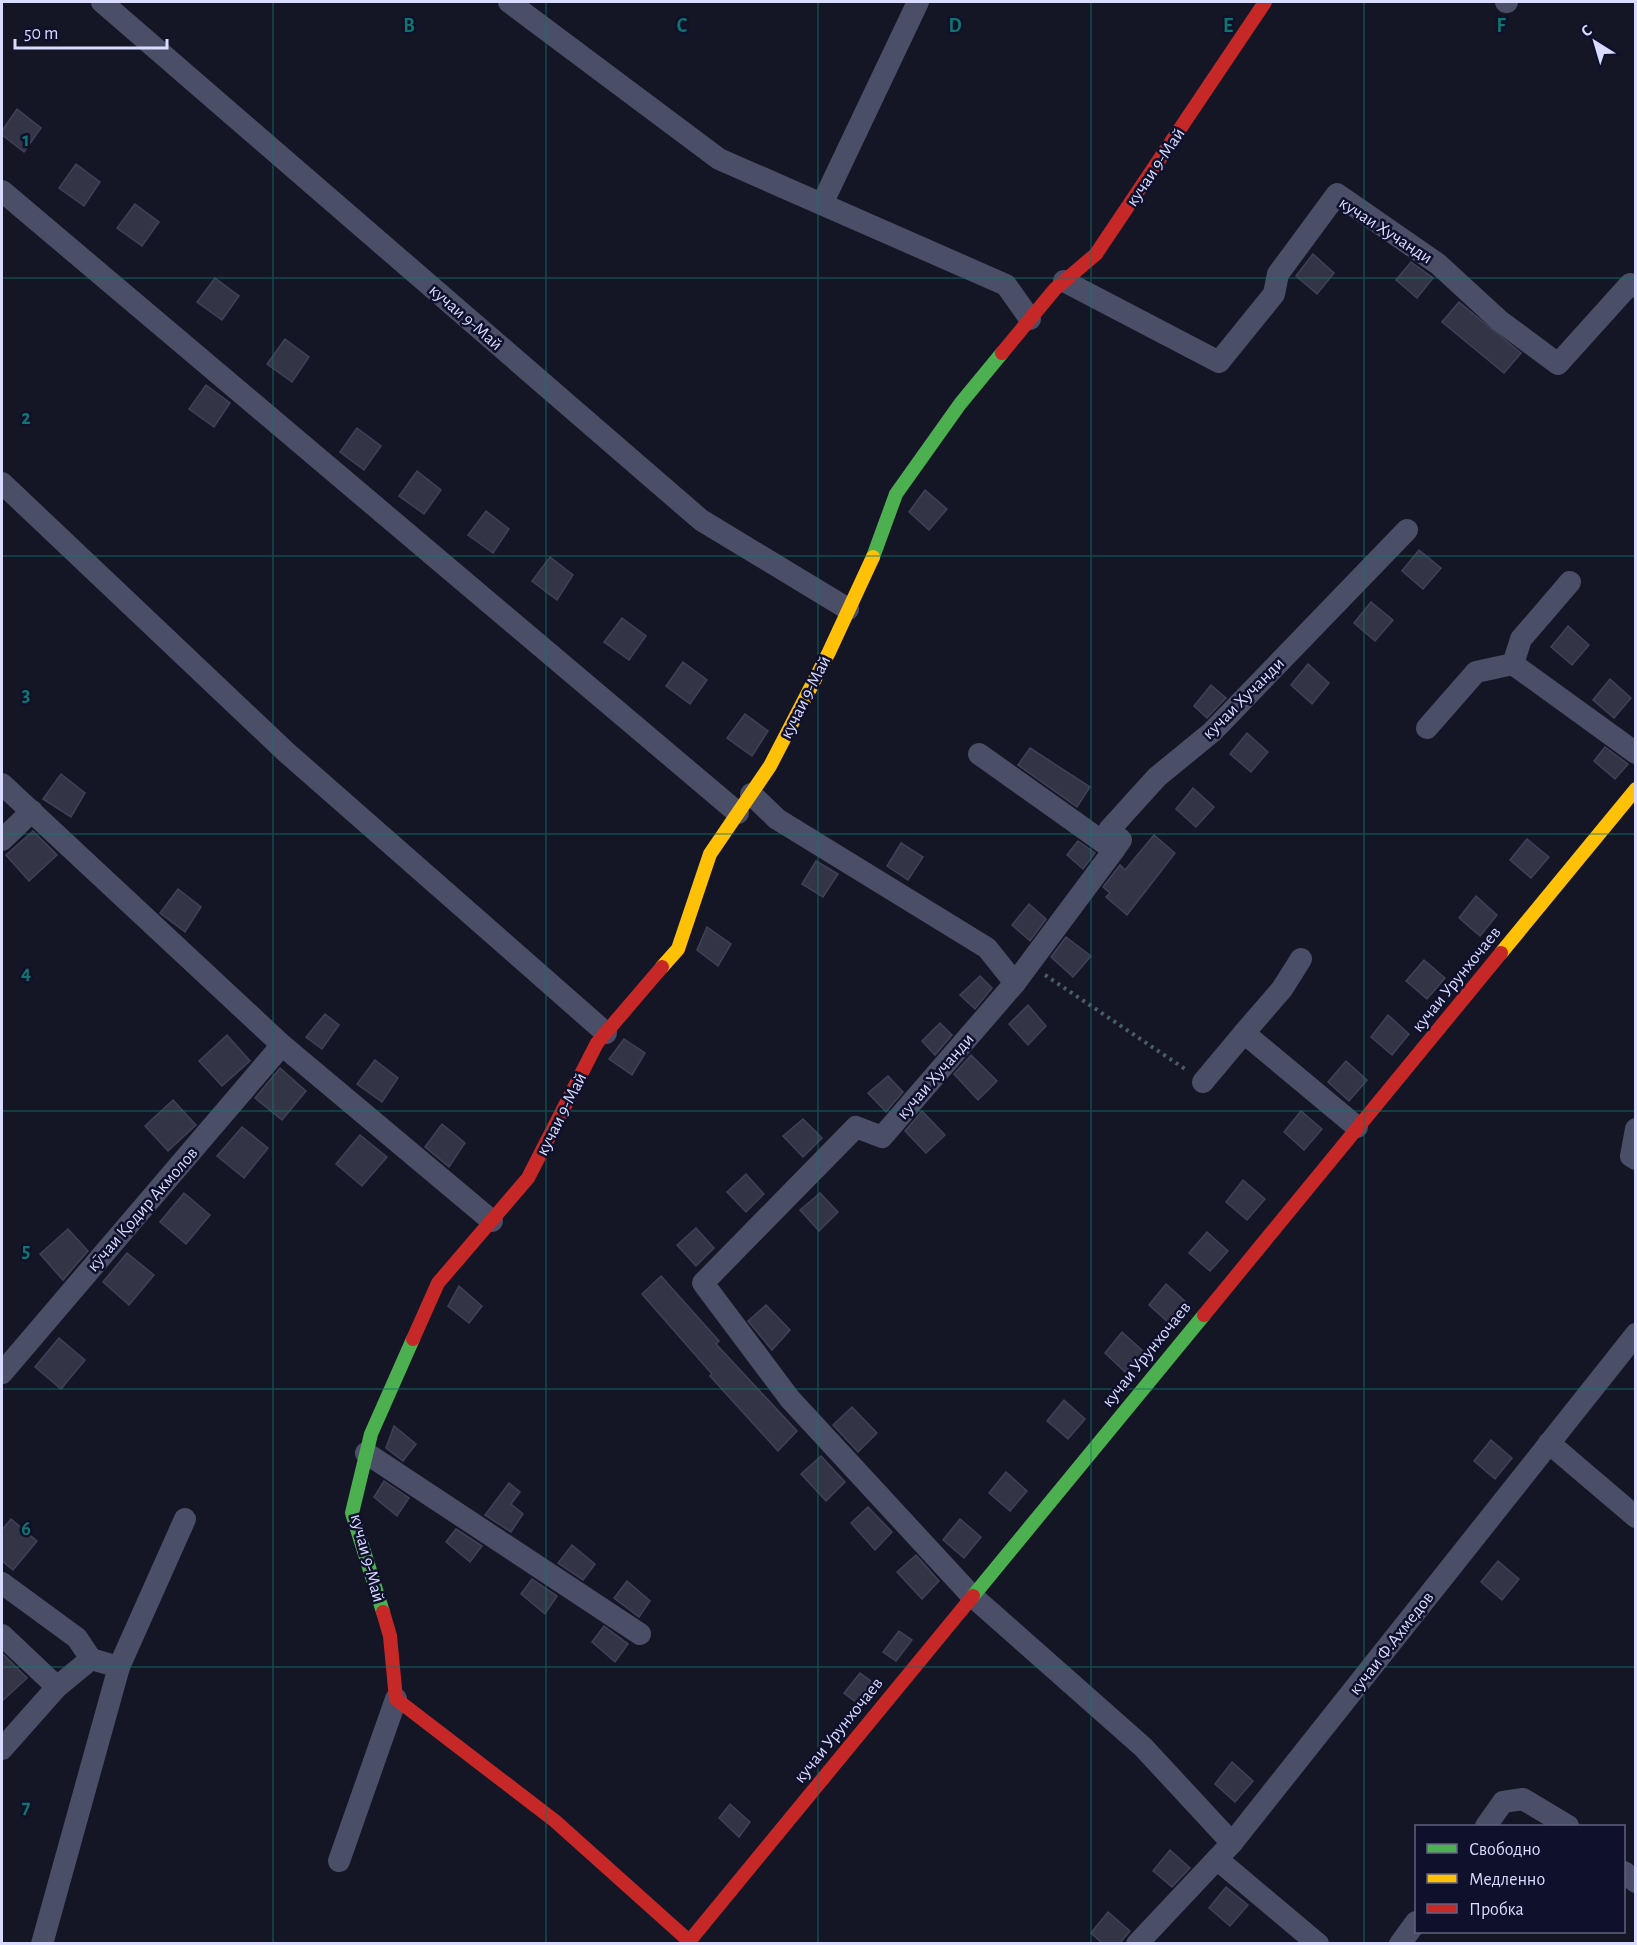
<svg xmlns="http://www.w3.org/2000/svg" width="1637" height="1945" font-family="'Alegreya Sans',sans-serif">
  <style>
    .building { fill: #333546; stroke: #404158; stroke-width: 1.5 }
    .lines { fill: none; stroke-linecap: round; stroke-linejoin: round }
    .path { stroke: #485d67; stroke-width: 4; stroke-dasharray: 3 4.5; stroke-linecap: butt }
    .street { stroke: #4a4e66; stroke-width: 22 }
    .fast { stroke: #4caf50; stroke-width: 14 }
    .slow { stroke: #ffc107; stroke-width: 14 }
    .jam { stroke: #c62828; stroke-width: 14 }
    .grid { fill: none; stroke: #0f766e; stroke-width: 1.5; stroke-opacity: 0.55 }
    .labels { text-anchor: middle; stroke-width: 5; stroke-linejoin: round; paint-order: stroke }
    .street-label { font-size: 18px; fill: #d9dcff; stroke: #0f102b }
    .grid-label { font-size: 20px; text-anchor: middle; font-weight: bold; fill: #0f766e; stroke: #0f102b; stroke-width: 5; stroke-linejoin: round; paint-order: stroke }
  </style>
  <rect width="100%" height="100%" fill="#151625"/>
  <!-- building -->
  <g class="building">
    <path d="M 17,109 L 41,128 L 24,152 L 2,135 L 2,131 Z"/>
    <path d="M 76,164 L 100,182 L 84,206 L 59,188 Z"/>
    <path d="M 135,204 L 159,222 L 142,246 L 117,228 Z"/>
    <path d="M 1313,254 L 1334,273 L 1317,294 L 1296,276 Z"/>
    <path d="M 1411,262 L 1433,278 L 1417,298 L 1396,280 Z"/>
    <path d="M 215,278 L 239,296 L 222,320 L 197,302 Z"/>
    <path d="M 1459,302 L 1521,353 L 1504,373 L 1442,322 Z"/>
    <path d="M 285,339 L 309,357 L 292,382 L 267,364 Z"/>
    <path d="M 206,385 L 230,403 L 214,427 L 189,409 Z"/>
    <path d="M 357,428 L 381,446 L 364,470 L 340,452 Z"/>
    <path d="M 417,471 L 441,490 L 424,514 L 399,496 Z"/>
    <path d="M 925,490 L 947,509 L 929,530 L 909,512 Z"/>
    <path d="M 486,511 L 509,529 L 493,553 L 468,535 Z"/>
    <path d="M 1419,550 L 1441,568 L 1423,589 L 1402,571 Z"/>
    <path d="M 550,557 L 573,575 L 557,600 L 532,581 Z"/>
    <path d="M 1371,602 L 1393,620 L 1375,641 L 1354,623 Z"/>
    <path d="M 622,618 L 646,636 L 629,660 L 604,642 Z"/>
    <path d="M 1568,626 L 1589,645 L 1572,665 L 1551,647 Z"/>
    <path d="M 683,662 L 707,680 L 690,704 L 666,686 Z"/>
    <path d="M 1308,664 L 1329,683 L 1312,704 L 1291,685 Z"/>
    <path d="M 1610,679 L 1631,698 L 1614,718 L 1593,700 Z"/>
    <path d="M 1211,685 L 1226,698 L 1207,718 L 1194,706 Z"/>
    <path d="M 745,714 L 768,731 L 752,756 L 727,738 Z"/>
    <path d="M 1247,733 L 1268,752 L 1251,772 L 1230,754 Z"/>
    <path d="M 1605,747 L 1628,764 L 1615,779 L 1594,761 Z"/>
    <path d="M 1030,748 L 1090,787 L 1077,807 L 1018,765 Z"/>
    <path d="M 61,774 L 85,793 L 71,817 L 43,799 Z"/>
    <path d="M 1193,788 L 1214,807 L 1196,827 L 1176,809 Z"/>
    <path d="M 33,831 L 57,855 L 29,881 L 6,855 Z"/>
    <path d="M 1154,835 L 1175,853 L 1127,915 L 1106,897 L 1110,893 L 1103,887 L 1120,865 L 1125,870 Z"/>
    <path d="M 1527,839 L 1549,857 L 1531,878 L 1510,860 Z"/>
    <path d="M 1078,841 L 1095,853 L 1083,869 L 1067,855 Z"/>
    <path d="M 901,843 L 923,857 L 908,880 L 887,866 Z"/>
    <path d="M 816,861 L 838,874 L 823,897 L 802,884 Z"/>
    <path d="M 178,889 L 201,907 L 185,932 L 160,913 Z"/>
    <path d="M 1476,896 L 1497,915 L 1480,936 L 1459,918 Z"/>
    <path d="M 1029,904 L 1046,919 L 1030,941 L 1012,925 Z"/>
    <path d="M 707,927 L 731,944 L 718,966 L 697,950 Z"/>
    <path d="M 1066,937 L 1091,956 L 1073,977 L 1051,957 Z"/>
    <path d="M 1424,960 L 1445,978 L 1427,999 L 1406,981 Z"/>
    <path d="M 980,976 L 992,988 L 975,1009 L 960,995 Z"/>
    <path d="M 1028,1005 L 1046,1026 L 1028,1045 L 1009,1024 Z"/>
    <path d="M 325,1014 L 339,1025 L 322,1049 L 306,1037 Z"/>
    <path d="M 1388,1015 L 1409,1034 L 1392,1055 L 1371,1037 Z"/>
    <path d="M 940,1023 L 952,1035 L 935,1055 L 922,1041 Z"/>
    <path d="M 227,1035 L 250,1061 L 222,1086 L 199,1061 Z"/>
    <path d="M 624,1039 L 645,1053 L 632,1075 L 609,1059 Z"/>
    <path d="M 971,1055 L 997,1081 L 978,1100 L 954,1074 Z"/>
    <path d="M 375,1060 L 398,1078 L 382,1102 L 357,1084 Z"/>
    <path d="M 1346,1061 L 1367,1080 L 1349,1101 L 1328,1082 Z"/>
    <path d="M 280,1068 L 306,1091 L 282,1120 L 255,1098 Z"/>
    <path d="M 888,1076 L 903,1092 L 886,1112 L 868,1093 Z"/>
    <path d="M 173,1100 L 196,1125 L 168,1151 L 145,1126 Z"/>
    <path d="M 922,1111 L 945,1135 L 926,1153 L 905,1131 Z"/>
    <path d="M 1301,1111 L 1322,1129 L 1304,1150 L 1284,1132 Z"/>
    <path d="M 803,1119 L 822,1138 L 803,1157 L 783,1136 Z"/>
    <path d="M 442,1124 L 465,1143 L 449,1167 L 425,1147 Z"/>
    <path d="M 242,1127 L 268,1148 L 244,1178 L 217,1156 Z"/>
    <path d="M 360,1135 L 387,1157 L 362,1186 L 336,1164 Z"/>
    <path d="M 746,1174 L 764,1194 L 746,1212 L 727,1192 Z"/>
    <path d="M 1243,1180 L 1265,1199 L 1247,1220 L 1226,1202 Z"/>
    <path d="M 184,1193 L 210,1215 L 186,1244 L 160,1222 Z"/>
    <path d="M 820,1193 L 838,1212 L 819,1231 L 800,1210 Z"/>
    <path d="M 696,1228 L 714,1248 L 696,1266 L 677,1245 Z"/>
    <path d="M 68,1229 L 88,1251 L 63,1280 L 40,1254 Z"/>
    <path d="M 1207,1232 L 1228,1251 L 1210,1271 L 1189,1253 Z"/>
    <path d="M 127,1253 L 154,1275 L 129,1305 L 103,1282 Z"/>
    <path d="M 661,1276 L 719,1341 L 716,1344 L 797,1431 L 778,1451 L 710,1376 L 712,1374 L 642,1294 Z"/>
    <path d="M 1166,1284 L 1187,1303 L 1170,1324 L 1149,1305 Z"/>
    <path d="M 459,1286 L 482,1306 L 469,1323 L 448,1306 Z"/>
    <path d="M 766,1305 L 790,1330 L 772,1350 L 748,1321 Z"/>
    <path d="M 1122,1332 L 1143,1351 L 1125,1372 L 1105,1353 Z"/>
    <path d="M 59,1338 L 85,1360 L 61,1389 L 35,1367 Z"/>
    <path d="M 1064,1400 L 1085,1419 L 1068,1439 L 1047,1421 Z"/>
    <path d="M 852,1407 L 877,1433 L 858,1452 L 833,1425 Z"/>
    <path d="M 394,1426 L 416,1444 L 403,1461 L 386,1448 Z"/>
    <path d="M 1491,1440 L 1512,1458 L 1495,1479 L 1474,1461 Z"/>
    <path d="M 821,1456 L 845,1482 L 826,1501 L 801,1474 Z"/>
    <path d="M 1006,1472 L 1027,1491 L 1010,1511 L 989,1493 Z"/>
    <path d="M 384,1481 L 409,1498 L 397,1516 L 374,1497 Z"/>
    <path d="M 509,1483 L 520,1492 L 511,1504 L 523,1514 L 511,1532 L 485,1515 Z"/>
    <path d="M 868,1507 L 892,1532 L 875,1550 L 851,1523 Z"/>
    <path d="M 11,1519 L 37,1541 L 13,1570 L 2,1561 L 2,1530 Z"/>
    <path d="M 960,1519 L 981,1537 L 964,1558 L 943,1540 Z"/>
    <path d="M 456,1529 L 482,1546 L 470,1562 L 446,1542 Z"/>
    <path d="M 572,1545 L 595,1564 L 583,1580 L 558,1563 Z"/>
    <path d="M 916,1555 L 939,1581 L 922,1599 L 897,1572 Z"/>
    <path d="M 1498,1561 L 1519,1579 L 1502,1600 L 1481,1582 Z"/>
    <path d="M 532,1579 L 557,1596 L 545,1614 L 521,1594 Z"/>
    <path d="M 627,1581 L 650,1601 L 639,1617 L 614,1598 Z"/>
    <path d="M 604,1626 L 628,1644 L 615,1662 L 592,1642 Z"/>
    <path d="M 899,1631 L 912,1640 L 896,1661 L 883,1652 Z"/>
    <path d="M 2,1653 L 27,1678 L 2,1701 Z"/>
    <path d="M 860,1673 L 872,1682 L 857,1703 L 844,1693 Z"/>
    <path d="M 1232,1762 L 1253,1781 L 1235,1802 L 1215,1784 Z"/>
    <path d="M 730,1804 L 750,1822 L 739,1837 L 719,1818 Z"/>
    <path d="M 1170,1850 L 1190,1868 L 1172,1887 L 1153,1871 Z"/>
    <path d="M 1226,1887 L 1248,1905 L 1230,1926 L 1209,1908 Z"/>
    <path d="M 1108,1912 L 1130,1931 L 1119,1944 L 1103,1944 L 1091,1933 Z"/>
  </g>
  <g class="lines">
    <!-- path -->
    <path class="path" d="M 1045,975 L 1188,1071"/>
    <!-- street -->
    <g class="street">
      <path d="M 102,2 L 701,520 L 848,609"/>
      <path d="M 509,2 L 719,159 L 1006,285 L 1030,319"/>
      <path d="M 1506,2 L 1507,2"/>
      <path d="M 2,191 L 738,813"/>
      <path d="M 822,204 L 918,2"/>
      <path d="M 1064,281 L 1219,362 L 1274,294 L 1278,274 L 1337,194 L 1438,264 L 1500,321 L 1558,364 L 1630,284 L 1636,287"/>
      <path d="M 2,483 L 286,752 L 606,1033"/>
      <path d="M 1570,582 L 1521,639 L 1513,664 L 1636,753"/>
      <path d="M 1427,728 L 1476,672 L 1513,664"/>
      <path d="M 979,754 L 1114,850"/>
      <path d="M 2,784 L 282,1045 L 492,1221"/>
      <path d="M 751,794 L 777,819 L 987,948 L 1015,983"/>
      <path d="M 2,840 L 32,811"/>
      <path d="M 1244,1033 L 1282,989 L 1301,959"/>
      <path d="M 1203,1082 L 1244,1033 L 1357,1127"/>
      <path d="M 1636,1129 L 1631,1156 L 1636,1159"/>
      <path d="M 2,1373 L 282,1045"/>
      <path d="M 1549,1443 L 1636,1517"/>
      <path d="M 366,1453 L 640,1634"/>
      <path d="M 2,1583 L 77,1638 L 91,1659"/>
      <path d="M 2,1635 L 57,1687"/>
      <path d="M 2,1749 L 57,1687 L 91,1659 L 119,1667"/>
      <path d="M 1486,1826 L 1503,1802 L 1523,1799 L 1568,1826"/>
      <path d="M 1232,1843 L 1143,1747 L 971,1595 L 790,1399 L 703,1283 L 856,1127 L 882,1137 L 1015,983 L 1114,850 L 1121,840 L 1109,830 L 1157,777 L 1212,732 L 1407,530"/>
      <path d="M 1217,1859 L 1318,1944"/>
      <path d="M 339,1861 L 396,1699"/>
      <path d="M 1624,1872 L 1636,1882"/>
      <path d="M 42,1944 L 119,1667 L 185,1519"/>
      <path d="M 1137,1944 L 1232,1843 L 1636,1334"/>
      <path d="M 1400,1944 L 1416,1922"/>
    </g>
    <!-- fast -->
    <g class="fast">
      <path d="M 873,557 L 896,494 L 960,404 L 1002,353"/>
      <path d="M 973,1596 L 1204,1315"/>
      <path d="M 383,1612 L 352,1513 L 371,1434 L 413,1339"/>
    </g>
    <!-- slow -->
    <g class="slow">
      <path d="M 1501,953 L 1636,789"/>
      <path d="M 662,967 L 678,949 L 710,854 L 770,766 L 829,652 L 873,557"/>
    </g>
    <!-- jam -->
    <g class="jam">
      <path d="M 1002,353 L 1055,289 L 1096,254 L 1265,2"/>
      <path d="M 1204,1315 L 1501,953"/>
      <path d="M 413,1339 L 438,1283 L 528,1178 L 597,1043 L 662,967"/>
      <path d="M 383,1612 L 390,1636 L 396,1699 L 555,1821 L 689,1941"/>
      <path d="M 687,1944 L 973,1596"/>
    </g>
  </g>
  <!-- grid -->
  <path class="grid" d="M 273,2 L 273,1944M 546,2 L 546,1944M 818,2 L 818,1944M 1091,2 L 1091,1944M 1364,2 L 1364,1944M 2,278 L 1636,278M 2,556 L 1636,556M 2,834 L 1636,834M 2,1111 L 1636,1111M 2,1389 L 1636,1389M 2,1667 L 1636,1667"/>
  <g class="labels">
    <!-- street labels -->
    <g class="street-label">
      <text transform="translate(1155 167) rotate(-56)" y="6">кучаи 9-Май</text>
      <text transform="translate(1386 230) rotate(33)" y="6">кучаи Хучанди</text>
      <text transform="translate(466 317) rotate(41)" y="6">кучаи 9-Май</text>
      <text transform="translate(805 697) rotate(-63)" y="6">кучаи 9-Май</text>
      <text transform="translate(1243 698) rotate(-45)" y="6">кучаи Хучанди</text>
      <text transform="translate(1456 979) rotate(-51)" y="6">кучаи Урунхочаев</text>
      <text transform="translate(935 1076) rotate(-49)" y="6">кучаи Хучанди</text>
      <text transform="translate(561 1114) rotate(-63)" y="6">кучаи 9-Май</text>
      <text transform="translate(142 1209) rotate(-49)" y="6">кӯчаи Қодир Акмолов</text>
      <text transform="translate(1146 1354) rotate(-51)" y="6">кучаи Урунхочаев</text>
      <text transform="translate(368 1558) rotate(75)" y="6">кучаи 9-Май</text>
      <text transform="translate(1391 1643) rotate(-52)" y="6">кучаи Ф.Ахмедов</text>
      <text transform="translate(838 1730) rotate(-51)" y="6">кучаи Урунхочаев</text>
    </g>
  </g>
  <g class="grid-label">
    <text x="409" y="32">B</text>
    <text x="682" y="32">C</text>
    <text x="955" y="32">D</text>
    <text x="1228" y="32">E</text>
    <text x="1501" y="32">F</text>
    <text x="26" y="146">1</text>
    <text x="26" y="424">2</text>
    <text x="26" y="701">3</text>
    <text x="26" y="979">4</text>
    <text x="26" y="1257">5</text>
    <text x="26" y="1535">6</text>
    <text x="26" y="1813">7</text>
  </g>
  <!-- border -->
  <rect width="1637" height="1945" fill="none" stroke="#d9dcff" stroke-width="6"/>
  <!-- legend -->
  <rect x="1415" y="1825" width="210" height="108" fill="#0f102b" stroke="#606280" stroke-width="1.5"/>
  <rect x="1427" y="1844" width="30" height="9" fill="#4caf50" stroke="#606280" stroke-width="1.5"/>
  <text x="1469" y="1855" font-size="18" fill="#d9dcff">Свободно</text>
  <rect x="1427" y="1874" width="30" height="9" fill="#ffc107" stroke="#606280" stroke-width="1.5"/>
  <text x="1469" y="1885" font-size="18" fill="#d9dcff">Медленно</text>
  <rect x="1427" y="1904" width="30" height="9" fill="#c62828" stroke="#606280" stroke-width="1.5"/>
  <text x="1469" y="1915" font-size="18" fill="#d9dcff">Пробка</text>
  <!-- north arrow -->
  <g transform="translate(1595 42) rotate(323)" stroke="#0f102b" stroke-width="4.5" paint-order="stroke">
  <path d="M0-4.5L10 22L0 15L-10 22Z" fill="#d9dcff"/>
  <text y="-9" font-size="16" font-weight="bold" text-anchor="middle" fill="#d9dcff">С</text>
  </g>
  <!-- scale -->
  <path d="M15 39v9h152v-9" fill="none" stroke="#d9dcff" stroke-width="3"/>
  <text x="24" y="39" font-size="18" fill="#d9dcff" stroke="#0f102b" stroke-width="4.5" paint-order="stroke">50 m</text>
</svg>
